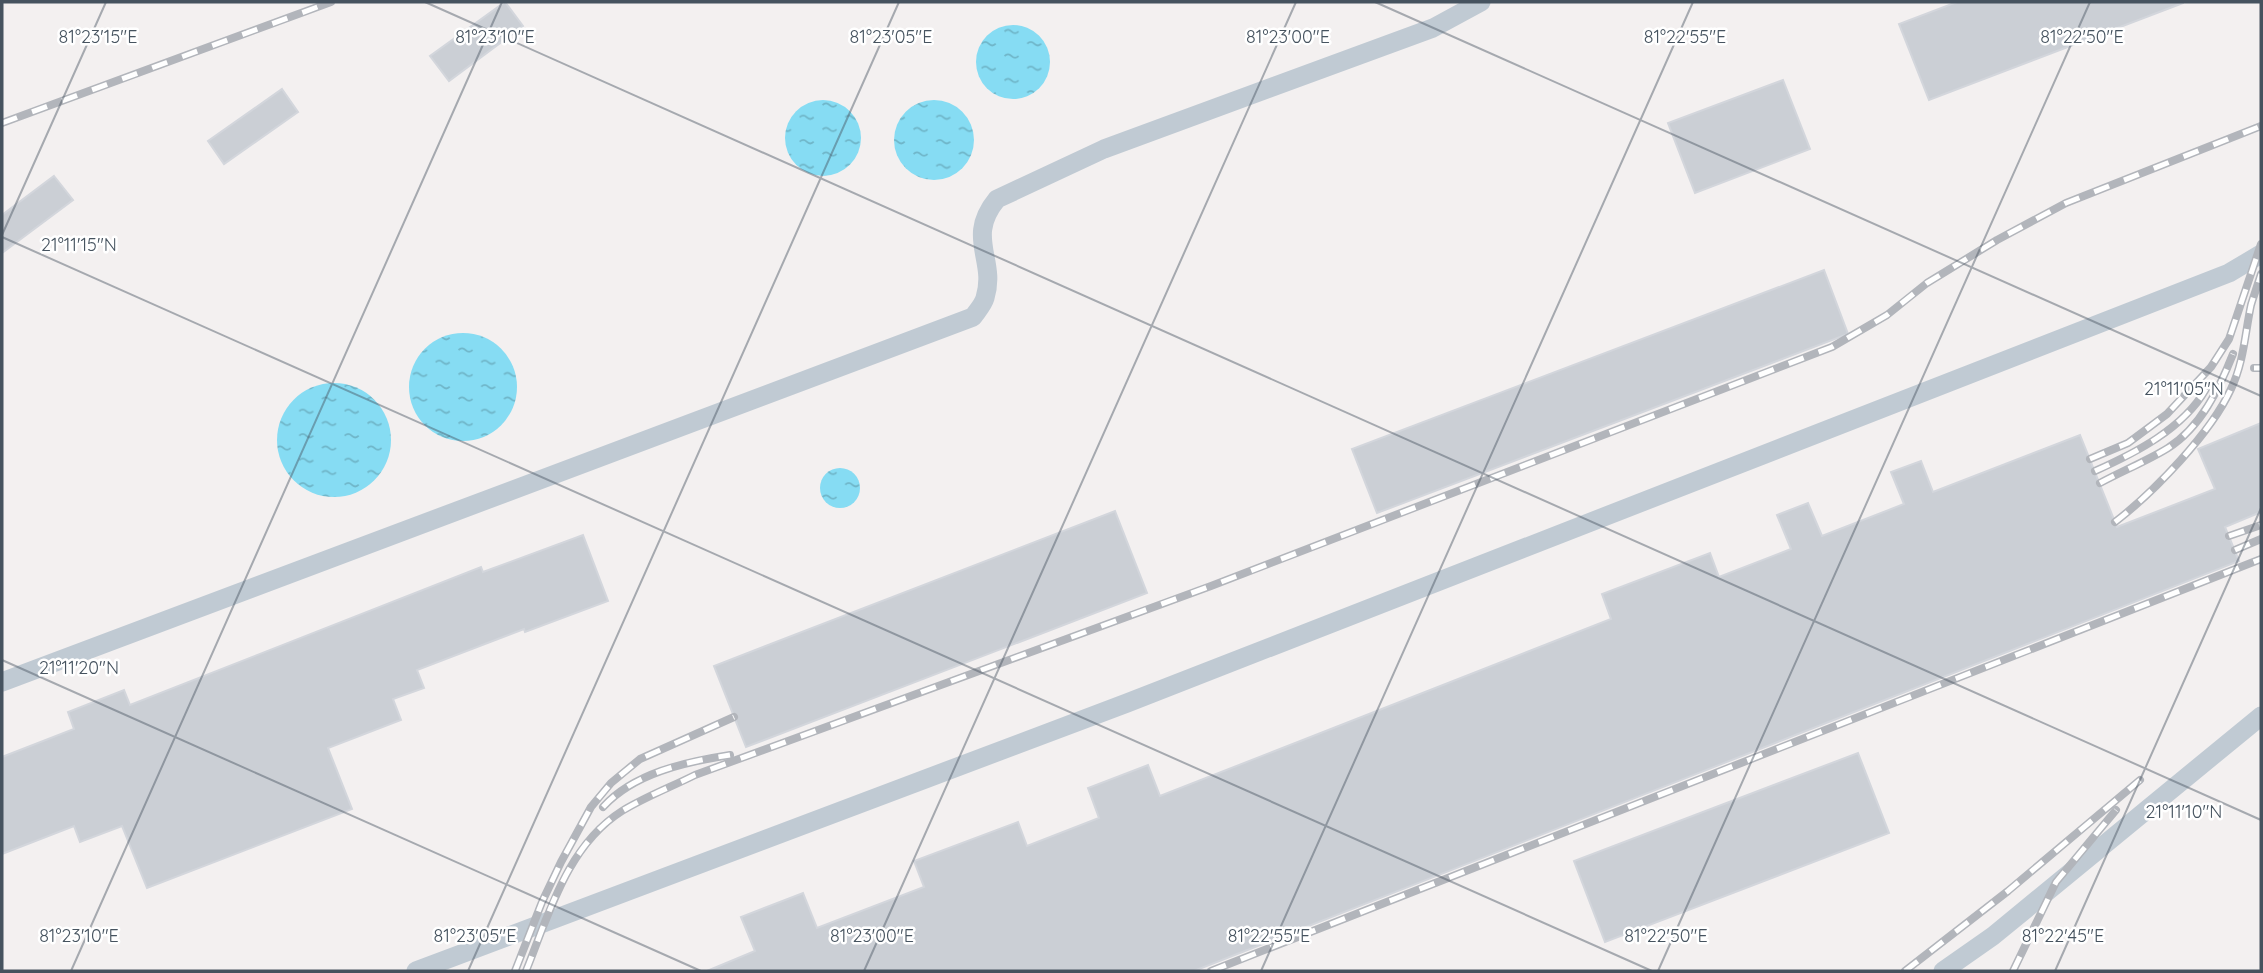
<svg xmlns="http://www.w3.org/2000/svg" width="2263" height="973" font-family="Quicksand,sans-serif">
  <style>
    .water { fill: url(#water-ripples) }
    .building { fill: #cbcfd5; stroke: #d3d6dc; stroke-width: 2 }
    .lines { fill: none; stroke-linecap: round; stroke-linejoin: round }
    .minor { stroke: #c0cad3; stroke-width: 19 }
    .rail-casing { stroke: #b2b5bb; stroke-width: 8 }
    .rail { stroke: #fff; stroke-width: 5; stroke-dasharray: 16; stroke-linecap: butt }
    .ticks { fill: none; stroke: #46535f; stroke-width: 2; stroke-opacity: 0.45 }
    .ticks-label { font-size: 18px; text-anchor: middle; fill: #46535f; stroke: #fff; stroke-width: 5; stroke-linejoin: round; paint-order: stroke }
  </style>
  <defs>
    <pattern id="water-ripples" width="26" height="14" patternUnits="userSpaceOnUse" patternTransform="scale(1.75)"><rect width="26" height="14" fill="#86dcf3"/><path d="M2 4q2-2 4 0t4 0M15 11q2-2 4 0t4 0" fill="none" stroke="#6fb5c8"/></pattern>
  </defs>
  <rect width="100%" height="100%" fill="#f3f0f0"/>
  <!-- water -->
  <g class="water">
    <circle cx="1013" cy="62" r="37"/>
    <circle cx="823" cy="138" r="38"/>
    <circle cx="934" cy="140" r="40"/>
    <circle cx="463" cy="387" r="54"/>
    <circle cx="334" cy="440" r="57"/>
    <circle cx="840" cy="488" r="20"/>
  </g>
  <!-- building -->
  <g class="building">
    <path d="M 505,2 L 523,26 L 449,81 L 430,56 Z"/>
    <path d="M 1957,2 L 2183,2 L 2183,3 L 1929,100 L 1899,24 Z"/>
    <path d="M 1783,80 L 1810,149 L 1695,193 L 1668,123 Z"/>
    <path d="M 282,89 L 298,112 L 224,164 L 208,141 Z"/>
    <path d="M 54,176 L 73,200 L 2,253 L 2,215 Z"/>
    <path d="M 1824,270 L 1848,334 L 1377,513 L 1352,449 Z"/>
    <path d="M 2261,423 L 2261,512 L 2225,527 L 2239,561 L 1194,971 L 707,971 L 755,951 L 741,917 L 803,893 L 817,928 L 924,887 L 914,861 L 1018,822 L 1027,846 L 1099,818 L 1088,788 L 1148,765 L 1160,796 L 1611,619 L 1602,594 L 1710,553 L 1719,577 L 1791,549 L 1777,515 L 1808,503 L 1822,536 L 1904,504 L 1891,472 L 1921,461 L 1933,492 L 2080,435 L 2117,527 L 2215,489 L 2198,449 Z"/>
    <path d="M 1115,511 L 1147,593 L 746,747 L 714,666 Z"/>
    <path d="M 583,535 L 608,601 L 525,632 L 524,629 L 417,670 L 424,688 L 393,699 L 401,720 L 328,748 L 352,809 L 147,888 L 122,826 L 80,842 L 74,826 L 2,854 L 2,757 L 74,729 L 68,712 L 124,690 L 130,705 L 481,567 L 483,572 Z"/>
    <path d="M 1858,753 L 1889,833 L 1605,942 L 1574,861 Z"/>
  </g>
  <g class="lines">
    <!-- minor -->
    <g class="minor">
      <path d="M 2,682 L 973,317 C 977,311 983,305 985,298 C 997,259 965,238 997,199 L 1104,149 L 1433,28 L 1481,2"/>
      <path d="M 416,971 L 1127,703 L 2229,273 L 2261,254"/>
      <path d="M 1943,971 L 1993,936 L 2261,716"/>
    </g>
    <defs>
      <g id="rail">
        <path d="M 2,123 L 331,2"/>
        <path d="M 2254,368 L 2261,368"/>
        <path d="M 2090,459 L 2128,443 L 2167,414 L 2211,367 L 2229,339 L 2261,244"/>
        <path d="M 2095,471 C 2135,453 2183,429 2206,389"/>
        <path d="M 2100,483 C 2122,471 2147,461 2168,448 C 2201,427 2219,389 2233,354"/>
        <path d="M 2115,522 C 2154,492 2211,433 2231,389 C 2244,362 2245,333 2251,305 C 2254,295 2258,284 2261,274"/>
        <path d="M 2229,536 L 2261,525"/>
        <path d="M 2235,550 L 2261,539"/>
        <path d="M 603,807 C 634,773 685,762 730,755"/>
        <path d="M 515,971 L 542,902 L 561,862 L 591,807 L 611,783 L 640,759 L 734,717"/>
        <path d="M 526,971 C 549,914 567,846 622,811 C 645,797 671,787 695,775 L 1211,586 L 1832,347 L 1887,315 L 1927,283 L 1997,240 L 2066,203 L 2261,126"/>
        <path d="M 1211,971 L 2261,559"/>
        <path d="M 1905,971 L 2008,891 L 2140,780"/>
        <path d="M 2013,971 L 2056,882 L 2116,810"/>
      </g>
    </defs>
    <!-- rail casing -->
    <use href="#rail" class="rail-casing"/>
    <!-- rail -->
    <use href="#rail" class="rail"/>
  </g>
  <!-- ticks -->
  <path class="ticks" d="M 425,2 L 2261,820M 1375,2 L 2261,396M 2,235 L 106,2M 2,237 L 1652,971M 2,660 L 701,971M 71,971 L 502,2M 468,971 L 899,2M 864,971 L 1296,2M 1261,971 L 1693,2M 1658,971 L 2090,2M 2055,971 L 2261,508"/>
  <g class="ticks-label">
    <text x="495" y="43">81°23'10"E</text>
    <text x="891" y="43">81°23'05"E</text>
    <text x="1685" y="43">81°22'55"E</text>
    <text x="2082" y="43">81°22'50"E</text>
    <text x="98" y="43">81°23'15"E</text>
    <text x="1288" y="43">81°23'00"E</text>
    <text x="79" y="251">21°11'15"N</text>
    <text x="2184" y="395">21°11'05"N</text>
    <text x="79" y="674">21°11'20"N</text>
    <text x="2184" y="818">21°11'10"N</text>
    <text x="79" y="942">81°23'10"E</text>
    <text x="475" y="942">81°23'05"E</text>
    <text x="872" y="942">81°23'00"E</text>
    <text x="1269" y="942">81°22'55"E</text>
    <text x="1666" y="942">81°22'50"E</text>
    <text x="2063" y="942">81°22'45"E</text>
  </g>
  <!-- border -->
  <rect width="2263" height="973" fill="none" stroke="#46535f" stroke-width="7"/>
</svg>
